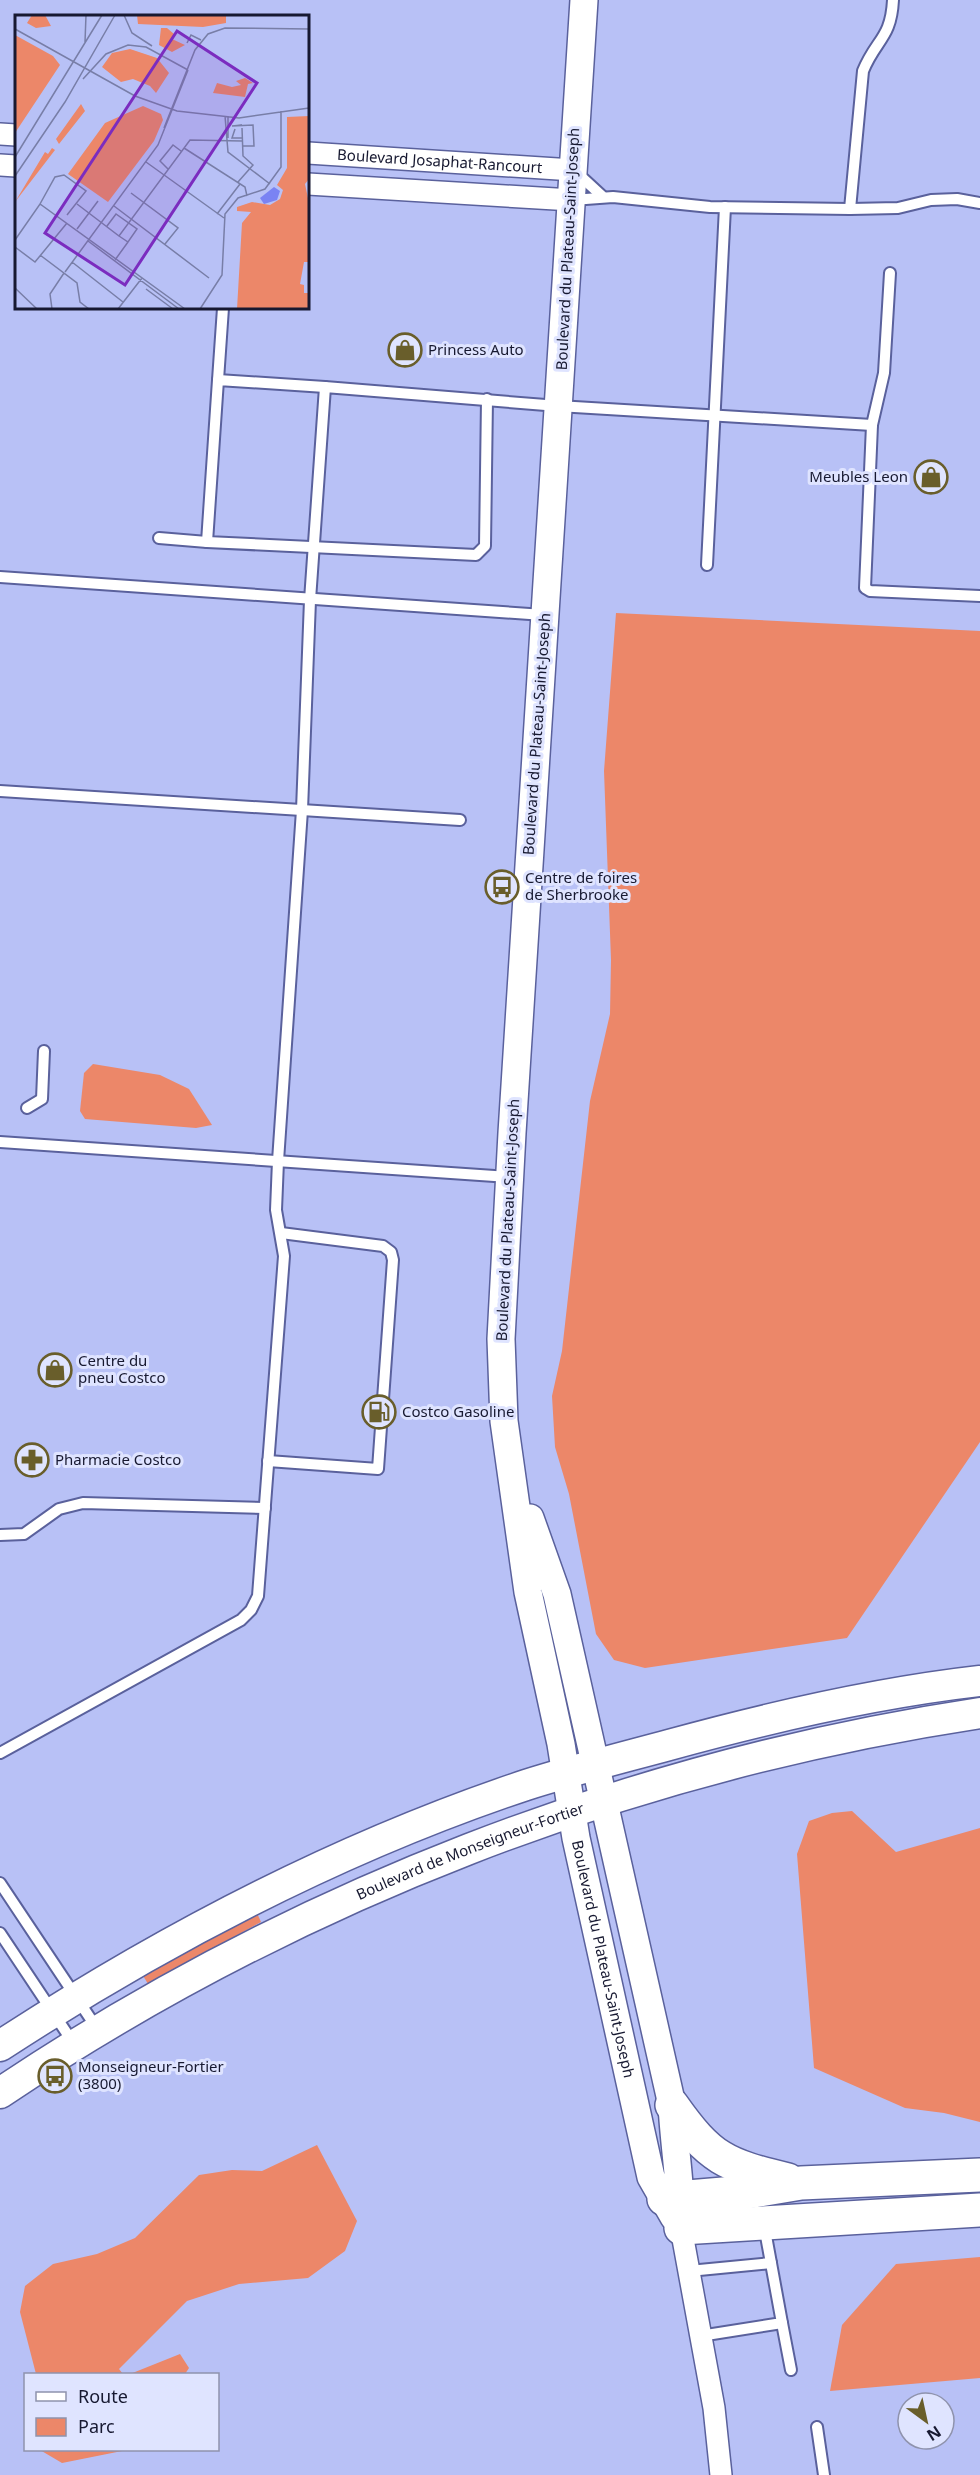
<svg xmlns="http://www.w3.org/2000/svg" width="980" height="2475" font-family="'Noto Sans',sans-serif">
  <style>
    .green { fill: #ec8769 }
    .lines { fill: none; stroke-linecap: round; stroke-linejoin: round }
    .service-casing { stroke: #5a619c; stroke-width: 14 }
    .minor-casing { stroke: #5a619c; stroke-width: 24 }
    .tertiary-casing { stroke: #5a619c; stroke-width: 30 }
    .secondary-casing { stroke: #5a619c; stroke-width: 33 }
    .motorway-casing { stroke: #5a619c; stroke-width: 36 }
    .service { stroke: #fff; stroke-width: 10 }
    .minor { stroke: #fff; stroke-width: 21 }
    .tertiary { stroke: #fff; stroke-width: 27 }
    .secondary { stroke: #fff; stroke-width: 30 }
    .motorway { stroke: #fff; stroke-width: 33 }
    .labels { text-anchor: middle; stroke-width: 6; stroke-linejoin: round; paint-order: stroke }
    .street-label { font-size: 15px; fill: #171931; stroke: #dfe4ff }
    .poi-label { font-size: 15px; fill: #171931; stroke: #dfe4ff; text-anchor: start }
    .inset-road { fill: none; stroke: #787ea7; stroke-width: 1.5 }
    .view { fill: #7b2cbf; fill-opacity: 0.15; stroke: #7b2cbf; stroke-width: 3 }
    .inset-edge { fill: none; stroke: #171931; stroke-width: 3 }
  </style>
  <rect width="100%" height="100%" fill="#b8c1f6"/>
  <!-- green -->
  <g class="green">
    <path d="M 616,613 L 980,631 L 980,1442 L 847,1638 L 645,1668 L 614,1660 L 596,1634 L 569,1494 L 555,1447 L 552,1396 L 562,1351 L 590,1101 L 610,1014 L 611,960 L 604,771 Z"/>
    <path d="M 93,1064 L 160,1075 L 189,1089 L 212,1125 L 196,1128 L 85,1119 L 80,1111 L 84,1073 Z"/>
    <path d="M 852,1811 L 896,1852 L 980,1828 L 980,2122 L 944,2113 L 905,2108 L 814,2068 L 797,1854 L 809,1821 L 832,1813 Z"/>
    <path d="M 257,1913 L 261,1922 L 148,1984 L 142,1974 Z"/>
    <path d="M 317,2145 L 357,2221 L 345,2251 L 308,2278 L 239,2284 L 187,2301 L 119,2369 L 123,2374 L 36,2374 L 20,2312 L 25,2286 L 53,2264 L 97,2254 L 135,2238 L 199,2175 L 232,2170 L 262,2171 Z"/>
    <path d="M 980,2257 L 980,2378 L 830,2391 L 842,2325 L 896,2264 Z"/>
    <path d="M 180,2354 L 189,2368 L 185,2374 L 130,2374 Z"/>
    <path d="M 40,2450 L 127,2450 L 62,2463 Z"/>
  </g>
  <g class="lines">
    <defs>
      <g id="service">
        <path d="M 576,172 L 602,196"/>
        <path d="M 572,200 L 613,197 L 710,207 L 850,209 L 898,208 L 931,200 L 957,199 L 980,203"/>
        <path d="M 850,209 L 863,71 C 876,39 891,39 893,0"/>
        <path d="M 890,273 L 884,373 L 872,425 L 865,588 L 870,591 L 980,596"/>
        <path d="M 218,380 L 223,308"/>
        <path d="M 325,387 L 218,380 L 207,542 L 476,555 L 485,546 L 487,399"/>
        <path d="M 159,538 L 207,542"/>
        <path d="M 707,565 L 725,207"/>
        <path d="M 0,577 L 544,615"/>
        <path d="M 0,791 L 460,820"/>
        <path d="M 27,1108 L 42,1099 L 44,1051"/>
        <path d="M 0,1142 L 509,1177"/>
        <path d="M 268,1461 L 378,1469 L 393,1260 L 391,1252 L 383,1246 L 281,1233"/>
        <path d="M 0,1535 L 24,1534 L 59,1509 L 83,1503 L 265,1508"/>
        <path d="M 0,1753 L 241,1620 L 251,1610 L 258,1596 L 284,1256 L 276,1210 L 278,1161 L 302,810 L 310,600 L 325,387 L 558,406 L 872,425"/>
        <path d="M 0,1883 L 98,2030"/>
        <path d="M 0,1933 L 74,2044"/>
        <path d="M 689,2271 L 771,2263"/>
        <path d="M 782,2323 L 791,2370"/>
        <path d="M 700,2336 L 782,2323 L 764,2225"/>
        <path d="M 817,2427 L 824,2475"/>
      </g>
      <g id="minor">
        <path d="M 0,134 L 16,135"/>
        <path id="s1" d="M 308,153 L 573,170"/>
        <path d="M 0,165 L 16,166"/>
        <path d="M 308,184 L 572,200"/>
        <path d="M 681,2228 L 714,2408 L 721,2475"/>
      </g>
      <g id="tertiary">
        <path id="s2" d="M 584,0 L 512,1133 L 501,1339 L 504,1421 L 528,1592 L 561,1744 L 576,1838 L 651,2177 L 674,2217"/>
        <path d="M 530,1518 L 557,1594 L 672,2105 C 674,2143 680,2179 681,2217"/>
      </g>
      <g id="secondary">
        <path d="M 0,2046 C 164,1939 340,1847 526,1785 C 573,1770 621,1758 669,1745 C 771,1717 874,1693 980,1681"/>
        <path id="s3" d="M 0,2093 C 294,1896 630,1766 980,1713"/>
      </g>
      <g id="motorway">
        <path d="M 672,2105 C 710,2159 725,2165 788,2180"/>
        <path d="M 664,2199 L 747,2192 L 801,2183 L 980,2175"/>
        <path d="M 681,2228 L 980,2210"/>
      </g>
    </defs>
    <!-- service casing -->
    <use href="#service" class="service-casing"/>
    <!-- minor casing -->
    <use href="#minor" class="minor-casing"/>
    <!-- tertiary casing -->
    <use href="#tertiary" class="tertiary-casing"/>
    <!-- secondary casing -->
    <use href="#secondary" class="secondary-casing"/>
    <!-- motorway casing -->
    <use href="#motorway" class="motorway-casing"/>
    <!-- service -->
    <use href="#service" class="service"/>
    <!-- minor -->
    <use href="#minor" class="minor"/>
    <!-- tertiary -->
    <use href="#tertiary" class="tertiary"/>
    <!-- secondary -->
    <use href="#secondary" class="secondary"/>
    <!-- motorway -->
    <use href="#motorway" class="motorway"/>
  </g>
  <!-- icons -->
  <defs>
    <symbol id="shop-ring" viewBox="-11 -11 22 22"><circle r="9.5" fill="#dfe4ff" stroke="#695e2b" stroke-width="1.5"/><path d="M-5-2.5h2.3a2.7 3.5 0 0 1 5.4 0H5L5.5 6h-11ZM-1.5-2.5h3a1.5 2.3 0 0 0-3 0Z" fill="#695e2b"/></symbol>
    <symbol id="bus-ring" viewBox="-11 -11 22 22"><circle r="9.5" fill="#dfe4ff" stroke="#695e2b" stroke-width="1.5"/><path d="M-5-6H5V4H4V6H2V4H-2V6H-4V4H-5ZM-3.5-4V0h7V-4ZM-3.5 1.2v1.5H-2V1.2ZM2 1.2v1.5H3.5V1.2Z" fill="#695e2b"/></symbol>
    <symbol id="fuel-ring" viewBox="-11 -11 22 22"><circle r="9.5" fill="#dfe4ff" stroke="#695e2b" stroke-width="1.5"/><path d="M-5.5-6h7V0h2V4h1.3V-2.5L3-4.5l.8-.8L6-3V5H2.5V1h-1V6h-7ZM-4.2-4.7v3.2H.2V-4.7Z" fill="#695e2b"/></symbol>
    <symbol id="pharmacy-ring" viewBox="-11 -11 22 22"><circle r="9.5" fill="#dfe4ff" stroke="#695e2b" stroke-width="1.5"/><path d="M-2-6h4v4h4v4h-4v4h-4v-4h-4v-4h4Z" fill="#695e2b"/></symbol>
  </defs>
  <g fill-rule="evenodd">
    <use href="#shop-ring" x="386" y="331" width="38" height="38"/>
    <use href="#shop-ring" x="912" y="458" width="38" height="38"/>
    <use href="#bus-ring" x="483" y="868" width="38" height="38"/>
    <use href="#shop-ring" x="36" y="1351" width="38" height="38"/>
    <use href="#fuel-ring" x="360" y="1393" width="38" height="38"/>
    <use href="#pharmacy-ring" x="13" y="1441" width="38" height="38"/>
    <use href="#bus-ring" x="36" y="2057" width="38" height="38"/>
  </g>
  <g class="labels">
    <!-- street labels -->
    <g class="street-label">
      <text dy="5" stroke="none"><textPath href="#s1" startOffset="132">Boulevard Josaphat-Rancourt</textPath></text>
      <text transform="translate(568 249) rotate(-87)" y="5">Boulevard du Plateau-Saint-Joseph</text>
      <text transform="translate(537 734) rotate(-86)" y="5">Boulevard du Plateau-Saint-Joseph</text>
      <text transform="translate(508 1220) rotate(-87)" y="5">Boulevard du Plateau-Saint-Joseph</text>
      <text dy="5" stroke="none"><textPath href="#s3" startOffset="530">Boulevard de Monseigneur-Fortier</textPath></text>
      <text dy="5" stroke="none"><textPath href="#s2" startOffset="1971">Boulevard du Plateau-Saint-Joseph</textPath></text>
    </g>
    <!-- poi labels -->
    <g class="poi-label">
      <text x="428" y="355">Princess Auto</text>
      <text x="908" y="482" text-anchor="end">Meubles Leon</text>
      <text x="525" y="883">Centre de foires<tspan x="525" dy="17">de Sherbrooke</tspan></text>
      <text x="78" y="1366">Centre du<tspan x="78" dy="17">pneu Costco</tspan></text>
      <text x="402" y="1417">Costco Gasoline</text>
      <text x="55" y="1465">Pharmacie Costco</text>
      <text x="78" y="2072">Monseigneur-Fortier<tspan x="78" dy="17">(3800)</tspan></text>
    </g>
  </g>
  <!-- overview -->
  <g transform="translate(15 15)">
    <rect width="294" height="294" fill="#b8c1f6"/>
    <path d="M 17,0 L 30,0 L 36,11 L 21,13 L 12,8 ZM 122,0 L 211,0 L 211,8 L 188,12 L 123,9 ZM 146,13 L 152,13 L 159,19 L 157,24 L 170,30 L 157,37 L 144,30 ZM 0,20 L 38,41 L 45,50 L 0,118 ZM 115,34 L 142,43 L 154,58 L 141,78 L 135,71 L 118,64 L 106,67 L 87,52 L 97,38 ZM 230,63 L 238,68 L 233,69 L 230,82 L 198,78 L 202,68 L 217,72 L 226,70 L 221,66 ZM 66,89 L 70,96 L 44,129 L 41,124 ZM 128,91 L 146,99 L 148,105 L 139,126 L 93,187 L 53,159 L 90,108 ZM 294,101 L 294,164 L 290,169 L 294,188 L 294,247 L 289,247 L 285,269 L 289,270 L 289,278 L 294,278 L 294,294 L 222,294 L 227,208 L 236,197 L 222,196 L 222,192 L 237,187 L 255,190 L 265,184 L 268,175 L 262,170 L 272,153 L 272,102 ZM 37,133 L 40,135 L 0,187 L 30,137 L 33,139 Z" fill="#ec8769"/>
    <path d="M 259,172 L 265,176 L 262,185 L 249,189 L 245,183 Z" fill="#7a83f3"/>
    <path class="inset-road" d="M 109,0 L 117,18 L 137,31M 0,14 L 120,81 L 162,96 L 224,103 L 294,93M 70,27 L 71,0M 172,28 L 176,20 L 186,25M 68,64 L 91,39 L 113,30 L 131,32 L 173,55M 210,101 L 213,137 L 255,169M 227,110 L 217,111 L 238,110 L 239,131 L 227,131M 149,113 L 180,35 L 193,19 L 210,13 L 294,14M 220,114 L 217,123 L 227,123M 213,123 L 213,101M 169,133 L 230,172 L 232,181M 0,142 L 87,0M 131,147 L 209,203M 153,154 L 145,146 L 158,130 L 166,136M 0,161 L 50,87 L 100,0M 223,167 L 238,150 L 228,141 L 227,113M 116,178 L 163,213 L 150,229M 25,189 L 40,162 L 49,160 L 71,176 L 52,200M 62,189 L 104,221 L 175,125 L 227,126M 99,191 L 194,263M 202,199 L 225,169M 92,211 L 101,199 L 122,214 L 113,227 L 104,221M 62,214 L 83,186M 0,225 L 25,189 L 170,294M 73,226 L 164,294M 0,232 L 20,247 L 52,208M 25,240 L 62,268 L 65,287 L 74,294M 100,245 L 113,227M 57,247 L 108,287M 50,257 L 143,130 L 173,55M 0,273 L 22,294M 131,274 L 158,294M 37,294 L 35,279 L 49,258M 103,294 L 127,263M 185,294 L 207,260 L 210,199 L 223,183 L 250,174 L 266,152 L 266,96"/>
    <path class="view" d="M 162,16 L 242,68 L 110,270 L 30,218 Z"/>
    <rect width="294" height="294" class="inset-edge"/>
  </g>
  <!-- legend -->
  <rect x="24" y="2373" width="195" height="78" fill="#dfe4ff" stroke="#8f93ad" stroke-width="1.5"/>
  <rect x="36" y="2392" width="30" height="9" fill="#ffffff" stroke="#8f93ad" stroke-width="1.5"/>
  <text x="78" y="2403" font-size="18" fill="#171931">Route</text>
  <rect x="36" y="2418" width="30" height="18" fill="#ec8769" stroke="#8f93ad" stroke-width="1.5"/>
  <text x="78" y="2433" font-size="18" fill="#171931">Parc</text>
  <!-- north arrow -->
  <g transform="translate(926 2421) rotate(147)"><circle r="28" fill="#dfe4ff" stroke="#8f93ad" stroke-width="1.5"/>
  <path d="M0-4.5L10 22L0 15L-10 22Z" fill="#695e2b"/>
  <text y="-9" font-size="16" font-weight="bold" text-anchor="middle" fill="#171931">N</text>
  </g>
</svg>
